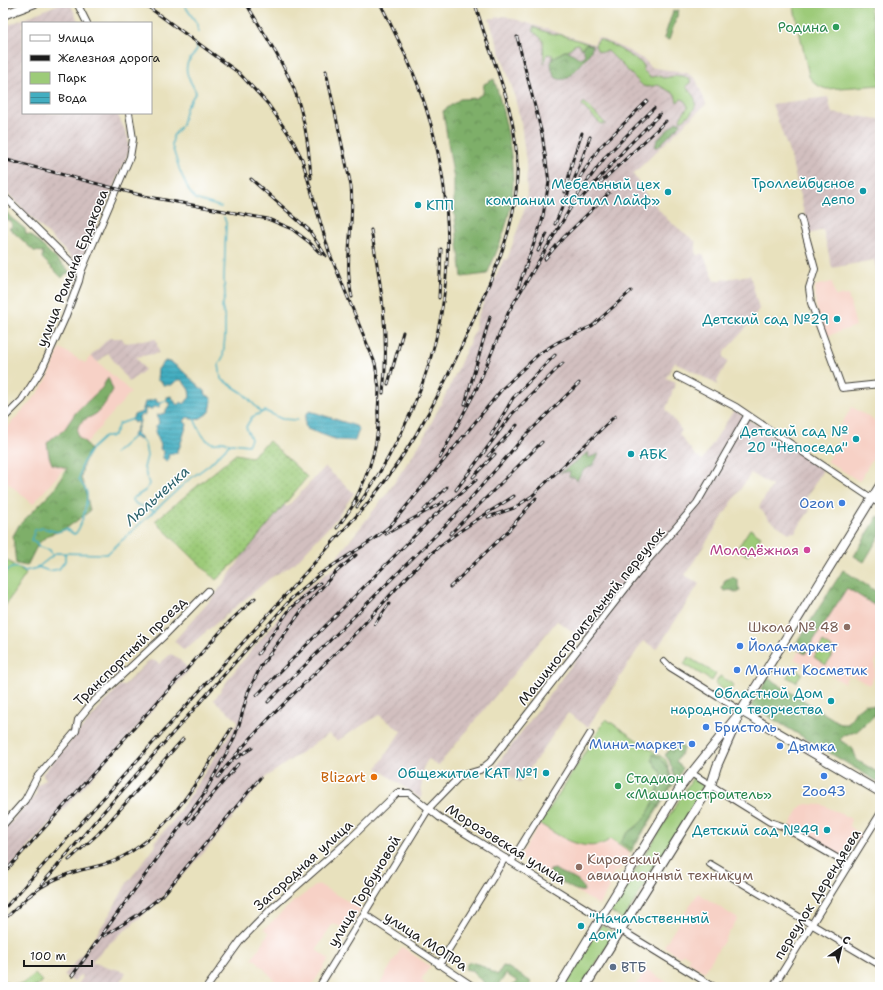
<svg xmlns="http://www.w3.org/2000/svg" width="883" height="990" font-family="'Shantell Sans',sans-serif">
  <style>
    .built { fill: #f7d1c6 }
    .industrial { fill: url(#industrial-furrows) }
    .green { fill: #9dcb79; stroke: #5c744a }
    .forest { fill: url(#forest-crowns); stroke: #4d6642 }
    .garden { fill: url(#garden-dots); stroke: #5c744a }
    .water { fill: url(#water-rules); stroke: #30656e }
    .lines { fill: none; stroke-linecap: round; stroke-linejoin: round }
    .stream { stroke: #43aec1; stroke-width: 1.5 }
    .minor-casing { stroke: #3b3a34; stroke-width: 8 }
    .major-casing { stroke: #3b3a34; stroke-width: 10 }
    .minor { stroke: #fff; stroke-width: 6 }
    .major { stroke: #fff; stroke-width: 8 }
    .rail-casing { stroke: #1c1c1c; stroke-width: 3 }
    .rail { stroke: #fff; stroke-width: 1.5; stroke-dasharray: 4.5; stroke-linecap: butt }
    .leisure-dot { fill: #2e9e5b; stroke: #fff; stroke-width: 1.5 }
    .culture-dot { fill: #0f9aa8; stroke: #fff; stroke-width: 1.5 }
    .shop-dot { fill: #3f7fe0; stroke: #fff; stroke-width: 1.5 }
    .hotel-dot { fill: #d1479c; stroke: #fff; stroke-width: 1.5 }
    .education-dot { fill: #8d6e63; stroke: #fff; stroke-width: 1.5 }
    .food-dot { fill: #e8710a; stroke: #fff; stroke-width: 1.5 }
    .service-dot { fill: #5c6f8a; stroke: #fff; stroke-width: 1.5 }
    .labels { text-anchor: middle; stroke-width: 3; stroke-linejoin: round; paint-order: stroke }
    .leisure-label { font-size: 14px; fill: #27864d; stroke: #fff; text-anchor: end }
    .culture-label { font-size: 14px; fill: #0d838f; stroke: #fff; text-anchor: end }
    .street-label { font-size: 14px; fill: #1c1c1c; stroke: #fff }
    .shop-label { font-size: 14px; fill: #366cbe; stroke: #fff; text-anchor: start }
    .hotel-label { font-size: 14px; fill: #b23c85; stroke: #fff; text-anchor: end }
    .education-label { font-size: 14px; fill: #785e54; stroke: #fff; text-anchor: end }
    .food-label { font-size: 14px; fill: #c56008; stroke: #fff; text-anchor: end }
    .service-label { font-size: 14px; fill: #4e5e75; stroke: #fff; text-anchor: start }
    .water-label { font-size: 15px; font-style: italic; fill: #30656e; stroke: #fff }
  </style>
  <defs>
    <pattern id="industrial-furrows" width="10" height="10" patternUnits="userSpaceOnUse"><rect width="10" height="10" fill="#d2bfbf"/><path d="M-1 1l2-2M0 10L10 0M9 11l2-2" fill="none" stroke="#b4a4a4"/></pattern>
    <pattern id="forest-crowns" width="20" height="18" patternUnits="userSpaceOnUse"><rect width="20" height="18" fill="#7eaf69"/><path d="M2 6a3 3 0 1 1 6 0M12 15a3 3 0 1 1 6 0" fill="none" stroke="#668e56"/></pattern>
    <pattern id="garden-dots" width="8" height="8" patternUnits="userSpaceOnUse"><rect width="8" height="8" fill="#9dcb79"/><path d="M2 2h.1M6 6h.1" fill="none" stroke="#87ae68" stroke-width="1.8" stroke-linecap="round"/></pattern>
    <pattern id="water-rules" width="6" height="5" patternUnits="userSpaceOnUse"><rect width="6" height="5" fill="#43aec1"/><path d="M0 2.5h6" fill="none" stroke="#378d9c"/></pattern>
  </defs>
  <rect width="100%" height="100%" fill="#fff"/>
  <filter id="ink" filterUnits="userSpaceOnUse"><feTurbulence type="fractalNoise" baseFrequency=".025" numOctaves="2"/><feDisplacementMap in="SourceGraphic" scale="8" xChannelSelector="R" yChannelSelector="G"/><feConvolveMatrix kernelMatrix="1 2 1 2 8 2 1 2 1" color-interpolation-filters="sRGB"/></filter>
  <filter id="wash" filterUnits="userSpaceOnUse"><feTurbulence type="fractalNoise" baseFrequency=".012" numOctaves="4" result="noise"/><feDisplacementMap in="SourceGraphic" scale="16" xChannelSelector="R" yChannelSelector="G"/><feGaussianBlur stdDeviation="0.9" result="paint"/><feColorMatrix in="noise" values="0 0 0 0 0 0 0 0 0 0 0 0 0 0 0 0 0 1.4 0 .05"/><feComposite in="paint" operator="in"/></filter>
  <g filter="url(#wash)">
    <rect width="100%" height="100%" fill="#e8e1bd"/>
    <!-- built -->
    <g class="built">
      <path d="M 832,282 L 835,296 L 848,295 L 856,326 L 827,336 L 816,307 L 815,286 Z"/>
      <path d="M 60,348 L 85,363 L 91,356 L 131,392 L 33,504 L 3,479 L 3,432 L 38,393 L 48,378 Z"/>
      <path d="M 852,407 L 880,424 L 880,446 L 859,481 L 827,461 L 840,441 L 840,438 L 835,434 Z"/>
      <path d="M 844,578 L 880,600 L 880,653 L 875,662 L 875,675 L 869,685 L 849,674 L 844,683 L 810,663 L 808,667 L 794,659 Z"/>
      <path d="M 806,804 L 823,805 L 851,819 L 849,826 L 862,835 L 858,842 L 851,839 L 841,857 L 790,825 L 801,806 Z"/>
      <path d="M 540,824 L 565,840 L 603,845 L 611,839 L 631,852 L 619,871 L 614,872 L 607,884 L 609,888 L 599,905 L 519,857 Z"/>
      <path d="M 318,884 L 361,909 L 348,931 L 333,923 L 316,950 L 329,959 L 311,987 L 284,987 L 276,982 L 256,960 L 252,959 L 269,933 L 264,929 L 292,903 Z"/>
      <path d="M 698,893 L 738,919 L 704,972 L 687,961 L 690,957 L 683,953 L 680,957 L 664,946 Z"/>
      <path d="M 402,947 L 430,966 L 421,980 L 428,987 L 378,987 Z"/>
      <path d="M 646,969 L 674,987 L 635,987 Z"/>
    </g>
    <!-- industrial -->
    <g class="industrial">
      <path d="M 61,3 L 70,3 L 79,23 L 23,23 L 23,113 L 117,113 L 128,137 L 129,151 L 82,259 L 79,262 L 75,261 L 3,189 L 3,25 L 11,24 Z"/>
      <path d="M 505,16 L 594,44 L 598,37 L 627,50 L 646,61 L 650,67 L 687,73 L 696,79 L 706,104 L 633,174 L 645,193 L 668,220 L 696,242 L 696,255 L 703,254 L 715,281 L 750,275 L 759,309 L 745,329 L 724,352 L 724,358 L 728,361 L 717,381 L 718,385 L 675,362 L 666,378 L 676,382 L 666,409 L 682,431 L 679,434 L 695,455 L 702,460 L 734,410 L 823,470 L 802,505 L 810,510 L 795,532 L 789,533 L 769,520 L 759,507 L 772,486 L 751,473 L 685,575 L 699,584 L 657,649 L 643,641 L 588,727 L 568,713 L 520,783 L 496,766 L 588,643 L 588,635 L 579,629 L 575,633 L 557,621 L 438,766 L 429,759 L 427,761 L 423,768 L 421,799 L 377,768 L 401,731 L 379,715 L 337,741 L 329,734 L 318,741 L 266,777 L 206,850 L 159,901 L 108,945 L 91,962 L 126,972 L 118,987 L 76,987 L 83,977 L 80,975 L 74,982 L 64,975 L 87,949 L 111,912 L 127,883 L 156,845 L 154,842 L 173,821 L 238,721 L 214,700 L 232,674 L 293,600 L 310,585 L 341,563 L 337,557 L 388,492 L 423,439 L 450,386 L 475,330 L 476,321 L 486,296 L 504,259 L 507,260 L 527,202 L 526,163 L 521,123 L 513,90 L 489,19 Z"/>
      <path d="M 828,97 L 832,113 L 880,119 L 880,284 L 874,260 L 832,268 L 823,230 L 809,234 L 791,158 L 772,104 Z"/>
      <path d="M 109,338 L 122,338 L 125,343 L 156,339 L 159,353 L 136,357 L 145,370 L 129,382 L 108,353 L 98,362 L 91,356 Z"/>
      <path d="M 325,467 L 354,493 L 336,519 L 295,563 L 269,579 L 184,650 L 174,641 L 215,595 L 244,554 L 283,504 L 287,507 Z"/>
      <path d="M 171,654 L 178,658 L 189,670 L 3,876 L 3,831 L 37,793 L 35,787 L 46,779 L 42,774 L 120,685 L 123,686 L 150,660 L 155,661 L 159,664 Z"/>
    </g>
    <!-- green -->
    <g class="green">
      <path d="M 793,3 L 869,3 L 880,51 L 880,85 L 827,89 C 819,87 814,84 809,76 Z"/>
      <path d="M 533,27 L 549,33 L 562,35 L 589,44 L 582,47 L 582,49 L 578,44 L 574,45 L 567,51 L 564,51 L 552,59 L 553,55 L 547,54 L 544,64 L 543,40 L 533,31 Z"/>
      <path d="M 599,39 L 618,48 L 643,64 L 643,70 L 650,77 L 660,76 L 663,78 C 673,77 685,72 691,82 L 686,86 C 691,95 702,100 691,113 C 687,116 685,119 681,121 L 680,118 L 688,107 L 685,100 L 681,99 L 677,102 L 675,94 L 658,85 L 648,87 L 643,86 L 608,51 L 602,52 L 597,50 L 595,45 Z"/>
      <path d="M 584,102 L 606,124 L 601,124 L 584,108 L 582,105 Z"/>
      <path d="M 750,529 L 761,536 L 748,556 L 737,549 Z"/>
      <path d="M 3,557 L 26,574 L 3,609 Z"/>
      <path d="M 823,642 L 835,650 L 826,665 L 814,657 Z"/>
      <path d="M 688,657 L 716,674 L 712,681 L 684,664 Z"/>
      <path d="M 793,668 L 802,673 L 796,682 L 787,677 Z"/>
      <path d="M 720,676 L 734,685 L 729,693 L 715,684 Z"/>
      <path d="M 606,719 L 666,760 L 674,783 L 631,852 L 611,839 C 587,856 561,837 540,824 Z"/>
      <path d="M 694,776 L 707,784 L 623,920 L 610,911 Z"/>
      <path d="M 601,925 L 615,933 L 581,987 L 563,987 Z"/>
      <path d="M 35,974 L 42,981 L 36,987 L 3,987 L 5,981 L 11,985 L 22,984 Z"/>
    </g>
    <!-- forest -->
    <g class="forest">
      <path d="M 679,10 L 669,40 L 664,38 L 673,11 Z"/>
      <path d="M 586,44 L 592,45 L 592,48 C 590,55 572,76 565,79 C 562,80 559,79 556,78 C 553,74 551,68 551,63 C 551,58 564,50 568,51 C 574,53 576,58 582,58 L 585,54 L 582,47 Z"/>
      <path d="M 494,79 C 504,112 512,146 513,181 C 513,213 500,245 487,274 L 462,277 L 454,210 L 454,180 L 443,111 L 460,99 L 476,98 L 483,93 L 484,84 Z"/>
      <path d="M 676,122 L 680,122 L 681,124 L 658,147 L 655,147 L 657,140 Z"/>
      <path d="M 3,207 L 10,217 L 25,229 L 26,234 L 31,235 L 71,273 L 67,273 L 62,278 L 42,258 L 43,252 L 34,251 L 9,228 L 12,227 L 11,221 L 3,218 Z"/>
      <path d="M 108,377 L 113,390 C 108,398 104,407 97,413 C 86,421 75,419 78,437 L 85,442 L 90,450 L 83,465 L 81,478 L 85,488 L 90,511 L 64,530 L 48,535 L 38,544 L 27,566 L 16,564 L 13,536 L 19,525 L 54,490 L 67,468 L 52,464 L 49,456 L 47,443 L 52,438 L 64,430 L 76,412 L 102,388 Z"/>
      <path d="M 587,453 L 589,453 L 588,458 L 599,454 L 593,465 L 583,471 L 577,480 L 574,477 L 569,477 L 570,471 L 560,473 Z"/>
      <path d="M 878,516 L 880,517 L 880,535 L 864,562 L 854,556 Z"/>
      <path d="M 843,570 L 880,594 L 874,605 L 847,588 L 805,654 L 794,647 Z"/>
      <path d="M 732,577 L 738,580 L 738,586 L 740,590 L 738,593 L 730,590 L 725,591 L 722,589 L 725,580 Z"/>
      <path d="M 768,678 L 841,724 L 848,724 L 856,711 L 865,704 L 874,706 L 875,715 L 856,732 L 843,735 L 840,740 L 853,749 L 857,760 L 880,774 L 880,783 L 751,706 Z"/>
      <path d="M 674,745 L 679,745 L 684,748 L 676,762 L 683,768 L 676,781 L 669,760 L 665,755 Z"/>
      <path d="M 653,754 C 667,760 668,770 673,783 L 631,849 L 621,843 C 626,831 629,833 638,825 C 651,814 659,790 662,774 L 652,760 Z"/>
      <path d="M 555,869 C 563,876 583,878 584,891 C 574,893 559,879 550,873 L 550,870 Z"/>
      <path d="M 470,962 L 481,965 L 497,975 L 503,966 L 507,967 L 530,981 L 531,987 L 515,987 L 513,985 L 517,981 L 506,974 L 497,987 L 482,987 L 484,982 L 476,976 L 474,971 L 465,969 L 467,964 Z"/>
    </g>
    <!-- garden -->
    <path class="garden" d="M 269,441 L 307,477 L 244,554 L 216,580 L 155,521 L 236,454 L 251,457 Z"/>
    <!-- water -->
    <g class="water">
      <path d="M 165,361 C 178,362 194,384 205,391 L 206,395 L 209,396 L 212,400 L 210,412 L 199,419 L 191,419 L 188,417 L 184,421 L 187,424 L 179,449 L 177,449 L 177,453 L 168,455 L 169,459 L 166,461 L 162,457 L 164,452 L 160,449 L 161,445 L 155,432 L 157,428 L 155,427 L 159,423 L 157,415 L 166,413 L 166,410 L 170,404 L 167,402 L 167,397 L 171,396 L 177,405 L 181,402 L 184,404 L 190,397 L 189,390 L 182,380 L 177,380 L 172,385 L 163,385 L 162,382 L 157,380 L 158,369 Z"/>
      <path d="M 156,399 L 157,402 L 162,402 L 159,407 L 153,407 L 151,410 L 145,408 L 145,415 L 141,415 L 139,418 L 140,421 L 136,434 L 142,438 L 139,440 L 135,437 L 132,438 L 138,425 L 137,421 L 134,423 L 132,420 L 134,415 L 142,412 L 145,402 Z"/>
      <path d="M 310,411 L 356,426 L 359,429 L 355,441 L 337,440 L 307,429 L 305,425 C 305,420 305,413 310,411 Z"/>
    </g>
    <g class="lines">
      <!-- stream -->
      <g class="stream">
        <path d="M 183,3 L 197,24 L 198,32"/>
        <path d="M 196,45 L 197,49 C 195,54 191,57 188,62 C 183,73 192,83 196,92 L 186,108 L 182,125 L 173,136 L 172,146 L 180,171 L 189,191 L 195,199 L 221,207"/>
        <path d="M 224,217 L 226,223 L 224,279 L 225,296 L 222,307 L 225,320 L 225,336 L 223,357 L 219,364 L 221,379 L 243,393 L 261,412"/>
        <path d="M 161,402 L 169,400"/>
        <path d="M 194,418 C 198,428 205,446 218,443 C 220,442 222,441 224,441 L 230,444"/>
        <path d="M 140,438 L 145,444 L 147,456 L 144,468 L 149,484 L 146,490 L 132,499 L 136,504 L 153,510"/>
        <path d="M 115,453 L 133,437"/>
        <path d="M 52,555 L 50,550 L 39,547 L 36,542 L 31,540 L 35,530 L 43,528 L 57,532 L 66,529 L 74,534 L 76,533 C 82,526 87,504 87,494 C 87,489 82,484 79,480 L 82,464 L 92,448 L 104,437 L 109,437 L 114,435 L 119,424 L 133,419"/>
        <path d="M 38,567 L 49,571 L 59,569 L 65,561 L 65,554"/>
        <path d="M 3,573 C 11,567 17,565 25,571 L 37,568 L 56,553 L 107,554 L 187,481 L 209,465 L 230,444 L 232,443 L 248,445 L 251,439 L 246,427 L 252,417 L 265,411 L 282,419 L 298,420"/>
      </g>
    </g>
  </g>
  <g filter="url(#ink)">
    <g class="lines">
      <defs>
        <g id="minor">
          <path d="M 77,3 L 87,23"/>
          <path d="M 3,195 L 81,272"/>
          <path d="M 801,218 L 815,269 L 809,288 L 811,303 L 842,388 L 880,384"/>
          <path d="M 677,376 L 736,407 L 880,504"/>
          <path d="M 3,419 L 22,400 L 42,369 L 65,318 L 79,281 L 81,272 L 130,157 L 133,139 L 129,113"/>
          <path d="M 664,661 L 670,667 L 741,711"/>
          <path d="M 691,773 L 770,822 L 782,826 L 849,865"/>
          <path d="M 3,825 L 25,800 L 37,777 L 76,731 L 78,720 L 92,703 L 164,636 L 208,591"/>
          <path d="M 511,862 L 590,734"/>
          <path d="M 710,864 L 880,965"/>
          <path d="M 364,914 L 474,987"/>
          <path d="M 621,930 L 714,987"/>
          <path d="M 439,965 L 505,858"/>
          <path d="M 207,987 L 241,940 L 272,908 L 347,842 L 397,793 L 409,793 L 439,817 L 601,918"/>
          <path d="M 319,987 L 429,808 L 460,776 L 480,770 L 490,762 L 647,561 L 697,503 L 747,416"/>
          <path d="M 773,987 L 880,814"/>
        </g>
        <g id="major">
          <path d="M 3,15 L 35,3"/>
          <path d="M 741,711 L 880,792"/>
          <path d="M 601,918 L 621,930"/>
          <path d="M 559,987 L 681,786 L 741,711 L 880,485"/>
          <path d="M 585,987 L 711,785 L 717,766 L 737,721"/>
        </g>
      </defs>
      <!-- minor casing -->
      <use href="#minor" class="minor-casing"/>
      <!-- major casing -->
      <use href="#major" class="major-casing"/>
      <!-- minor -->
      <use href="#minor" class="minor"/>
      <!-- major -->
      <use href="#major" class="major"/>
      <defs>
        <g id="rail">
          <path d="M 143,3 L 239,73 L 268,104 L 292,139 L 302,159 L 329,252 L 375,363 L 379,388 L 378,414"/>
          <path d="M 246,3 C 262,31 282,59 294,89 C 305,117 309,147 311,178"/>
          <path d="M 517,37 L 542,134 L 549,182 L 542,221 L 518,288"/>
          <path d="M 326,71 L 351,186 C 355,223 343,260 352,297"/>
          <path d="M 3,159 L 144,196 L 268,219 L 292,229 L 309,242 L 321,254"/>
          <path d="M 580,177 L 600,147 L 647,101"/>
          <path d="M 251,179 L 309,230 L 326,256"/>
          <path d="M 600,183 L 666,121"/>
          <path d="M 565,192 L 573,159 L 582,133"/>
          <path d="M 580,200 L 625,149 L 660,114"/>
          <path d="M 555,224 L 576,175 L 590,137"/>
          <path d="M 371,230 C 381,283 390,339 383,393"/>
          <path d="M 538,251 L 547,234"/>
          <path d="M 545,259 L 563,238 L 609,193"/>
          <path d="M 439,298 L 441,249"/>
          <path d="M 388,384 L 403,332"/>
          <path d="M 465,404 L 490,317"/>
          <path d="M 491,435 L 513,398 L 555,355"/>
          <path d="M 488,456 L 517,425"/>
          <path d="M 440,458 L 477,388 L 509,311 L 583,187 L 606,156 L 654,108"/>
          <path d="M 473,477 L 495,454"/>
          <path d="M 456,490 L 512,414 L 563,363"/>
          <path d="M 353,504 C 368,476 380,442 378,410"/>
          <path d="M 357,507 C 442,386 472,252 426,108 C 415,72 397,37 380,3"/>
          <path d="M 424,510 L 447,487"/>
          <path d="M 488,517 L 514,508 L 532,496 L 615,416"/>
          <path d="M 337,528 L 357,500"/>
          <path d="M 386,534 L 443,502"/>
          <path d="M 450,534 L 542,442"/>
          <path d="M 450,587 L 509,530 L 536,498"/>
          <path d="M 375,624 L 389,604"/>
          <path d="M 258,654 L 290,609 L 320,583"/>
          <path d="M 257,695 L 434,516 L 476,480"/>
          <path d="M 268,702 L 437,534 L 464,506 L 523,438 L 579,383"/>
          <path d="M 236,758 L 252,748"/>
          <path d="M 218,777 C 255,729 300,688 344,645 C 375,615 401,579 434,551 C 458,530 487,514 514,496"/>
          <path d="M 189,823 L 238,764"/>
          <path d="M 69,860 L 98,834 L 183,739"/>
          <path d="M 3,874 L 230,621 L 255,598"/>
          <path d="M 42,884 L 98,818 L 291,599 L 321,573 L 374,539 L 391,525 L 503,388 L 540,353 L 558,342 L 592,326 L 631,291"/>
          <path d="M 29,896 C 45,883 62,875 81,870 C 93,867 105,865 116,860 C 171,834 199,777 231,729"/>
          <path d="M 3,910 L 368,503 C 416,445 449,377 478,309 C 493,275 508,242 514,206 C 518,184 518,161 515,139 C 509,91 487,49 475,3"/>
          <path d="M 8,916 L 33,892"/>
          <path d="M 104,936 L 139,914 L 163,895 L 260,778"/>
          <path d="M 72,976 L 204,794 L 233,741 L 239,725 L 248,692 L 261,666 L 305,606 L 335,573 L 356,555"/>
        </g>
      </defs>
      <!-- rail casing -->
      <use href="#rail" class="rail-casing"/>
      <!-- rail -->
      <use href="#rail" class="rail"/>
    </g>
  </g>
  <!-- markers -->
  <g class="leisure-dot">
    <circle cx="836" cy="27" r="4"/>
    <circle cx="618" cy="786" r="4"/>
  </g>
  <g class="culture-dot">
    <circle cx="863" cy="191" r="4"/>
    <circle cx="668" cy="192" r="4"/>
    <circle cx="418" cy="205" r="4"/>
    <circle cx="837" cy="319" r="4"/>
    <circle cx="856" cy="439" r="4"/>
    <circle cx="631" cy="454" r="4"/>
    <circle cx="831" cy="701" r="4"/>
    <circle cx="546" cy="773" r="4"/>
    <circle cx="827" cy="830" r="4"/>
    <circle cx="581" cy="926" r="4"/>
  </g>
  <g class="shop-dot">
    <circle cx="842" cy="503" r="4"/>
    <circle cx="740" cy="646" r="4"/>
    <circle cx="737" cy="670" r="4"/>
    <circle cx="706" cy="727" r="4"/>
    <circle cx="692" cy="744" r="4"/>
    <circle cx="780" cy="746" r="4"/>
    <circle cx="824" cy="776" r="4"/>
  </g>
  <circle class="hotel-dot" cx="807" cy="550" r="4"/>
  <g class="education-dot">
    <circle cx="847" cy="627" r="4"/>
    <circle cx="579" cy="867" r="4"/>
  </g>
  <circle class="food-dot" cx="374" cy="777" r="4"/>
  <circle class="service-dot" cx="613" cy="967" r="4"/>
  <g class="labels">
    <!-- leisure labels -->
    <g class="leisure-label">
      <text x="828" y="32">Родина</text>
      <text x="626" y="783" text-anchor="start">Стадион<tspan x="626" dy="16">«Машиностроитель»</tspan></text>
    </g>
    <!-- culture labels -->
    <g class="culture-label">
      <text x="855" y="188">Троллейбусное<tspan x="855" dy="16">депо</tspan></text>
      <text x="660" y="189">Мебельный цех<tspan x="660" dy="16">компании «Стилл Лайф»</tspan></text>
      <text x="426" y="210" text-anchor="start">КПП</text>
      <text x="829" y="324">Детский сад №29</text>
      <text x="848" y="436">Детский сад №<tspan x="848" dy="16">20 "Непоседа"</tspan></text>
      <text x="639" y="459" text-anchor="start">АБК</text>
      <text x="823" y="698">Областной Дом<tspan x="823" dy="16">народного творчества</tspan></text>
      <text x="538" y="778">Общежитие КАТ №1</text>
      <text x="819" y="835">Детский сад №49</text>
      <text x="589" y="923" text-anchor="start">"Начальственный<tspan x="589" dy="16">дом"</tspan></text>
    </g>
    <!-- street labels -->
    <g class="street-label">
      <text transform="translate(72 268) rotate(-68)" y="5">улица Романа Ердякова</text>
      <text transform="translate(591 616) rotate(-51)" y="5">Машиностроительный переулок</text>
      <text transform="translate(130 651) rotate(-44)" y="5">Транспортный проезд</text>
      <text transform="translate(506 844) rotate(32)" y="5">Морозовская улица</text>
      <text transform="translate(303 865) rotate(-42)" y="5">Загородная улица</text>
      <text transform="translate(364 891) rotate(-59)" y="5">улица Горбуновой</text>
      <text transform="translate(817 894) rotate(-58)" y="5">переулок Дерендяева</text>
      <text transform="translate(426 941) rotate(33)" y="5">улица МОПРа</text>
    </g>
    <!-- shop labels -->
    <g class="shop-label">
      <text x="834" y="508" text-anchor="end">Ozon</text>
      <text x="748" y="651">Йола-маркет</text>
      <text x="745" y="675">Магнит Косметик</text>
      <text x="714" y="732">Бристоль</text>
      <text x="684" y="749" text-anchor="end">Мини-маркет</text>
      <text x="788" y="751">Дымка</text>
      <text x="824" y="796" text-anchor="middle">Zoo43</text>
    </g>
    <!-- hotel labels -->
    <g class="hotel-label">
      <text x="799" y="555">Молодёжная</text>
    </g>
    <!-- education labels -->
    <g class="education-label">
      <text x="839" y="632">Школа № 48</text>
      <text x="587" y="864" text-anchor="start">Кировский<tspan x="587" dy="16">авиационный техникум</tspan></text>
    </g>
    <!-- food labels -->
    <g class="food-label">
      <text x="366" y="782">Blizart</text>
    </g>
    <!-- service labels -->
    <g class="service-label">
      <text x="621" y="972">ВТБ</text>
    </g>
    <!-- water labels -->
    <g class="water-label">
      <text transform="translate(157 496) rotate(-42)" y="5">Люльченка</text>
    </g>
  </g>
  <!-- margin -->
  <rect width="883" height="990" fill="none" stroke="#fff" stroke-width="16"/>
  <!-- legend -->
  <rect x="22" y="22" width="130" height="92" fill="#ffffff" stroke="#a4a4a4"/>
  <rect x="30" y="35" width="20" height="6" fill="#ffffff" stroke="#a4a4a4"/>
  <text x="58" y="42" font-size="12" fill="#1c1c1c">Улица</text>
  <rect x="30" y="55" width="20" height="6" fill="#1c1c1c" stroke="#a4a4a4"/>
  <text x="58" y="62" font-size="12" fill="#1c1c1c">Железная дорога</text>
  <rect x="30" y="72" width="20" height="12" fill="#9dcb79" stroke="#a4a4a4"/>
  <text x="58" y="82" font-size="12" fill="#1c1c1c">Парк</text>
  <rect x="30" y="92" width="20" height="12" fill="url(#water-rules)" stroke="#a4a4a4"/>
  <text x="58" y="102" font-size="12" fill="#1c1c1c">Вода</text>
  <!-- north arrow -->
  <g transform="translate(841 948) rotate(34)" stroke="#ffffff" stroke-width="3" paint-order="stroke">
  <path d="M0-3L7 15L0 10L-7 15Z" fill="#1c1c1c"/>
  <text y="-6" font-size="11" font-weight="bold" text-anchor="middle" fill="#1c1c1c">С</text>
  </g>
  <!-- scale -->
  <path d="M24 960v6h68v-6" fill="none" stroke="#1c1c1c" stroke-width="2"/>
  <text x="30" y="960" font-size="12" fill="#1c1c1c" stroke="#ffffff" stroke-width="3" paint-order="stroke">100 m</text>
</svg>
